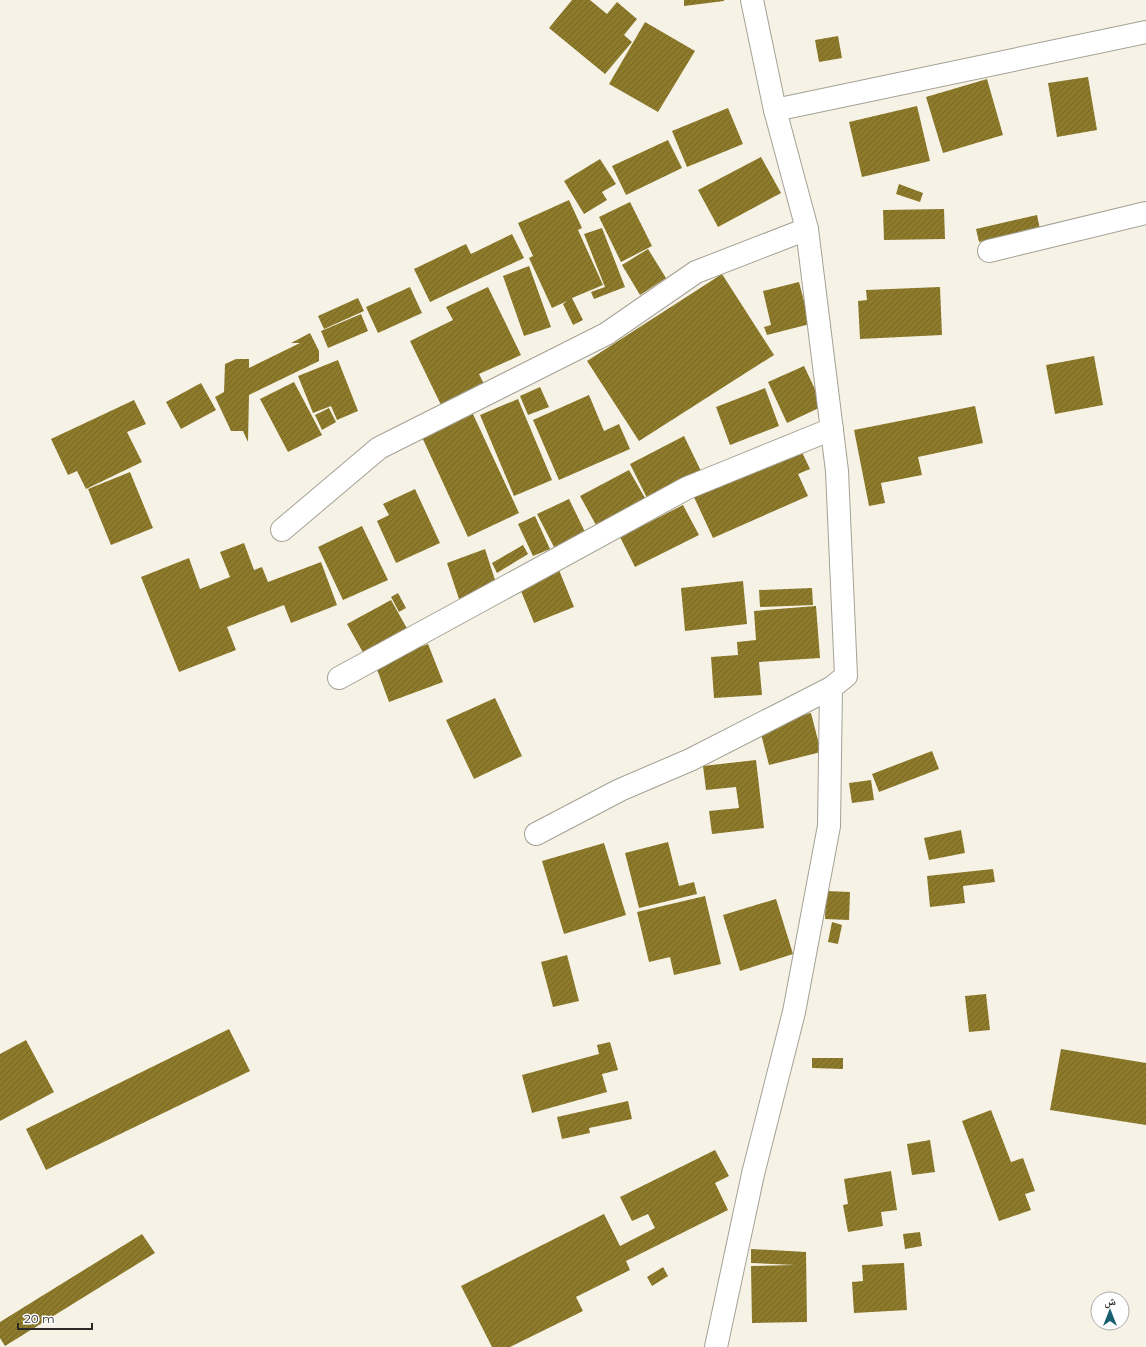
<svg xmlns="http://www.w3.org/2000/svg" width="1146" height="1347" font-family="Montserrat,'Noto Naskh Arabic',sans-serif">
  <style>
    .building { fill: url(#building-hatch) }
    .lines { fill: none; stroke-linecap: round; stroke-linejoin: round }
    .minor-casing { stroke: #a4a195; stroke-width: 24 }
    .minor { stroke: #fff; stroke-width: 22 }
  </style>
  <defs>
    <pattern id="building-hatch" width="6" height="6" patternUnits="userSpaceOnUse"><rect width="6" height="6" fill="#8e7a2b"/><path d="M-1 1l2-2M0 6l6-6M5 7l2-2" fill="none" stroke="#746425"/></pattern>
  </defs>
  <rect width="100%" height="100%" fill="#f6f3e6"/>
  <!-- building -->
  <g class="building">
    <path d="M 572,0 L 590,0 L 607,14 L 617,2 L 637,19 L 624,35 L 632,42 L 605,74 L 549,28 Z"/>
    <path d="M 684,0 L 724,0 L 724,1 L 684,6 Z"/>
    <path d="M 645,22 L 695,51 L 658,112 L 609,84 Z"/>
    <path d="M 838,36 L 842,58 L 819,62 L 815,40 Z"/>
    <path d="M 1088,77 L 1097,130 L 1057,137 L 1048,83 Z"/>
    <path d="M 987,79 L 1003,135 L 943,153 L 926,97 Z"/>
    <path d="M 917,106 L 930,161 L 862,177 L 849,122 Z"/>
    <path d="M 728,108 L 743,144 L 687,167 L 672,131 Z"/>
    <path d="M 668,140 L 682,168 L 626,195 L 612,166 Z"/>
    <path d="M 761,157 L 781,193 L 718,227 L 698,190 Z"/>
    <path d="M 600,159 L 616,184 L 602,192 L 607,200 L 584,214 L 564,181 Z"/>
    <path d="M 899,184 L 923,193 L 920,202 L 896,194 Z"/>
    <path d="M 569,200 L 582,228 L 578,230 L 603,285 L 572,298 L 583,320 L 573,325 L 563,304 L 567,301 L 552,308 L 529,258 L 533,256 L 518,223 Z"/>
    <path d="M 630,202 L 652,246 L 621,262 L 599,217 Z"/>
    <path d="M 944,209 L 945,239 L 884,240 L 883,210 Z"/>
    <path d="M 1037,215 L 1040,229 L 979,242 L 976,229 Z"/>
    <path d="M 602,228 L 625,287 L 594,299 L 591,292 L 605,287 L 584,234 Z"/>
    <path d="M 512,234 L 524,258 L 430,302 L 414,269 L 466,244 L 471,254 Z"/>
    <path d="M 648,249 L 666,278 L 640,295 L 622,265 Z"/>
    <path d="M 529,266 L 551,327 L 524,336 L 503,276 Z"/>
    <path d="M 722,274 L 774,355 L 639,441 L 587,361 Z"/>
    <path d="M 799,282 L 810,324 L 767,335 L 764,327 L 771,325 L 763,291 Z"/>
    <path d="M 410,287 L 422,313 L 378,333 L 366,307 Z"/>
    <path d="M 488,287 L 521,355 L 479,374 L 485,386 L 442,407 L 410,341 L 453,320 L 446,307 Z"/>
    <path d="M 940,287 L 942,335 L 860,339 L 858,301 L 867,300 L 866,290 Z"/>
    <path d="M 358,298 L 364,311 L 324,329 L 318,316 Z"/>
    <path d="M 361,314 L 368,331 L 328,348 L 321,331 Z"/>
    <path d="M 310,333 L 319,351 L 319,361 L 249,395 L 248,442 L 243,431 L 231,431 L 215,397 L 224,392 L 225,364 L 236,359 L 249,359 L 249,368 L 300,343 L 291,343 Z"/>
    <path d="M 1094,356 L 1103,405 L 1055,414 L 1046,365 Z"/>
    <path d="M 338,360 L 358,411 L 337,420 L 331,406 L 313,413 L 298,376 Z"/>
    <path d="M 804,366 L 823,406 L 787,423 L 768,382 Z"/>
    <path d="M 294,382 L 322,435 L 288,452 L 260,399 Z"/>
    <path d="M 201,383 L 216,410 L 181,429 L 166,402 Z"/>
    <path d="M 540,387 L 549,407 L 528,415 L 520,396 Z"/>
    <path d="M 765,388 L 779,426 L 730,445 L 716,407 Z"/>
    <path d="M 589,395 L 604,431 L 619,424 L 630,449 L 559,480 L 533,420 Z"/>
    <path d="M 518,399 L 552,480 L 514,496 L 480,415 Z"/>
    <path d="M 134,400 L 146,424 L 127,432 L 142,462 L 86,489 L 77,471 L 68,475 L 51,439 Z"/>
    <path d="M 975,406 L 983,443 L 918,457 L 922,475 L 881,483 L 885,503 L 869,506 L 854,430 Z"/>
    <path d="M 329,408 L 336,422 L 322,430 L 315,415 Z"/>
    <path d="M 472,412 L 519,513 L 468,537 L 421,435 Z"/>
    <path d="M 684,436 L 701,471 L 647,498 L 630,464 Z"/>
    <path d="M 800,448 L 810,469 L 798,474 L 808,496 L 713,538 L 693,495 Z"/>
    <path d="M 629,470 L 645,498 L 596,525 L 580,496 Z"/>
    <path d="M 130,472 L 153,528 L 111,545 L 88,489 Z"/>
    <path d="M 415,489 L 440,543 L 396,563 L 377,521 L 389,515 L 383,504 Z"/>
    <path d="M 569,499 L 586,534 L 555,549 L 537,514 Z"/>
    <path d="M 683,505 L 699,535 L 635,567 L 620,537 Z"/>
    <path d="M 535,516 L 550,549 L 533,556 L 518,524 Z"/>
    <path d="M 362,526 L 388,580 L 343,600 L 318,547 Z"/>
    <path d="M 244,543 L 254,570 L 262,567 L 268,582 L 321,562 L 337,605 L 291,623 L 284,605 L 227,627 L 236,650 L 179,672 L 141,577 L 189,558 L 200,589 L 230,577 L 220,552 Z"/>
    <path d="M 523,545 L 528,554 L 497,573 L 492,563 Z"/>
    <path d="M 485,549 L 497,586 L 459,599 L 447,563 Z"/>
    <path d="M 559,570 L 574,607 L 534,623 L 519,586 Z"/>
    <path d="M 743,581 L 747,624 L 685,631 L 681,588 Z"/>
    <path d="M 812,588 L 813,605 L 760,607 L 759,590 Z"/>
    <path d="M 398,593 L 406,608 L 399,612 L 391,597 Z"/>
    <path d="M 391,600 L 409,632 L 365,656 L 347,624 Z"/>
    <path d="M 816,606 L 820,658 L 759,662 L 762,695 L 714,698 L 711,657 L 738,655 L 737,642 L 756,640 L 754,611 Z"/>
    <path d="M 428,644 L 443,682 L 389,702 L 375,664 Z"/>
    <path d="M 495,698 L 522,756 L 474,779 L 446,720 Z"/>
    <path d="M 811,713 L 821,752 L 769,765 L 759,726 Z"/>
    <path d="M 932,751 L 939,769 L 879,792 L 872,774 Z"/>
    <path d="M 756,760 L 764,828 L 712,834 L 709,811 L 739,808 L 736,787 L 706,790 L 703,766 Z"/>
    <path d="M 871,780 L 874,800 L 852,803 L 849,783 Z"/>
    <path d="M 961,830 L 965,853 L 929,860 L 924,838 Z"/>
    <path d="M 668,842 L 679,886 L 694,882 L 697,894 L 639,908 L 625,853 Z"/>
    <path d="M 604,843 L 626,915 L 564,934 L 542,861 Z"/>
    <path d="M 993,869 L 995,882 L 963,886 L 965,903 L 930,907 L 927,876 Z"/>
    <path d="M 826,891 L 850,892 L 849,920 L 825,919 Z"/>
    <path d="M 705,896 L 721,964 L 674,975 L 670,957 L 649,962 L 637,912 Z"/>
    <path d="M 776,899 L 793,954 L 740,971 L 723,915 Z"/>
    <path d="M 832,922 L 842,925 L 838,944 L 828,942 Z"/>
    <path d="M 567,955 L 579,1001 L 553,1007 L 541,962 Z"/>
    <path d="M 986,994 L 990,1030 L 969,1032 L 965,996 Z"/>
    <path d="M 229,1029 L 250,1071 L 46,1170 L 26,1129 Z"/>
    <path d="M 26,1040 L 54,1092 L 0,1121 L 0,1054 Z"/>
    <path d="M 610,1042 L 618,1070 L 602,1074 L 607,1092 L 532,1113 L 522,1075 L 599,1054 L 597,1045 Z"/>
    <path d="M 1061,1049 L 1146,1063 L 1146,1125 L 1050,1110 Z"/>
    <path d="M 812,1058 L 843,1058 L 843,1069 L 812,1068 Z"/>
    <path d="M 628,1101 L 632,1119 L 589,1128 L 590,1133 L 562,1139 L 557,1117 Z"/>
    <path d="M 991,1110 L 1011,1162 L 1023,1158 L 1035,1191 L 1025,1194 L 1031,1210 L 999,1221 L 962,1121 Z"/>
    <path d="M 930,1140 L 935,1172 L 912,1175 L 907,1144 Z"/>
    <path d="M 715,1150 L 729,1176 L 715,1183 L 728,1210 L 626,1261 L 630,1270 L 576,1297 L 583,1311 L 510,1347 L 492,1347 L 461,1286 L 604,1214 L 620,1246 L 655,1228 L 648,1214 L 632,1221 L 620,1197 Z"/>
    <path d="M 891,1171 L 897,1210 L 881,1212 L 883,1226 L 848,1232 L 843,1205 L 848,1204 L 844,1179 Z"/>
    <path d="M 920,1232 L 922,1246 L 905,1249 L 903,1234 Z"/>
    <path d="M 142,1234 L 155,1253 L 5,1346 L 0,1338 L 0,1322 Z"/>
    <path d="M 751,1249 L 806,1252 L 807,1322 L 752,1323 L 751,1266 L 795,1265 L 751,1263 Z"/>
    <path d="M 904,1263 L 907,1310 L 854,1313 L 852,1282 L 863,1281 L 862,1265 Z"/>
    <path d="M 663,1267 L 668,1276 L 652,1286 L 647,1277 Z"/>
  </g>
  <g class="lines">
    <defs>
      <g id="minor">
        <path d="M 775,110 L 1146,32"/>
        <path d="M 989,251 L 1146,213"/>
        <path d="M 282,530 L 379,448 L 606,334 L 696,272 L 807,229"/>
        <path d="M 339,678 L 687,488 L 832,429"/>
        <path d="M 536,834 L 620,790 L 690,760 L 831,688"/>
        <path d="M 716,1347 L 753,1174 L 794,1012 L 829,826 L 831,688 L 846,676 L 837,471 L 807,229 L 775,110 L 752,0"/>
      </g>
    </defs>
    <!-- minor casing -->
    <use href="#minor" class="minor-casing"/>
    <!-- minor -->
    <use href="#minor" class="minor"/>
  </g>
  <!-- north arrow -->
  <g transform="translate(1110 1311)"><circle r="19" fill="#ffffff" stroke="#abaaa8"/>
  <path d="M0-3L7 15L0 10L-7 15Z" fill="#186070"/>
  <text y="-6" font-size="11" font-weight="bold" text-anchor="middle" fill="#2c2a26">ش</text>
  </g>
  <!-- scale -->
  <path d="M18 1323v6h74v-6" fill="none" stroke="#2c2a26" stroke-width="2"/>
  <text x="24" y="1323" font-size="12" fill="#2c2a26" stroke="#ffffff" stroke-width="3" paint-order="stroke">20 m</text>
</svg>
